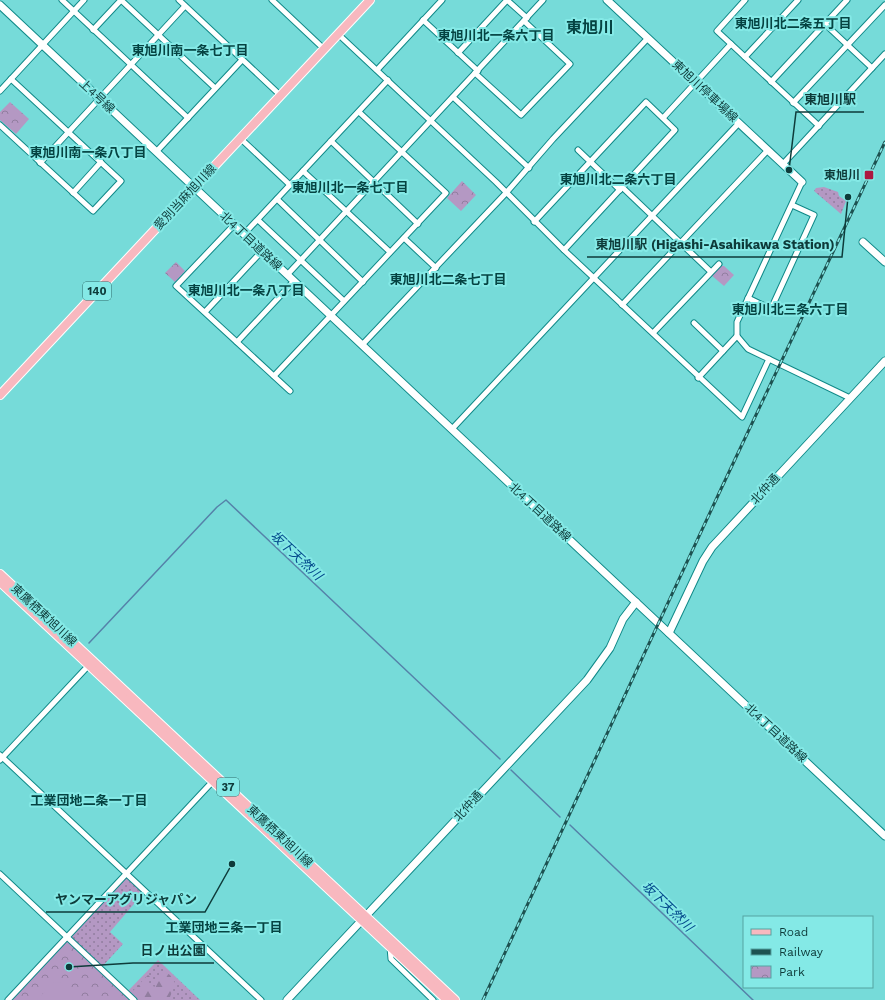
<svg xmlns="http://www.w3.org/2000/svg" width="885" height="1000" font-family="'Work Sans','Noto Sans JP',sans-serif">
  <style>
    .grass { fill: url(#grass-dots) }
    .forest { fill: url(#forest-firs) }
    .park { fill: url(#park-crowns) }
    .garden { fill: #b498c3 }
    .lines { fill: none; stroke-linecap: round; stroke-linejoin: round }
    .stream { stroke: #5582a9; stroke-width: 1.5 }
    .street-casing { stroke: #108988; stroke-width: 7 }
    .secondary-casing { stroke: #108988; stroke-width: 9 }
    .primary-casing { stroke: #fff; stroke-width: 10 }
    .street { stroke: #fff; stroke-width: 5 }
    .secondary { stroke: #fff; stroke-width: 7 }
    .primary { stroke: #f8b8bf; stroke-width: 8 }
    .rail-casing { stroke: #1d5251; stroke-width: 3 }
    .rail { stroke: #84e9e6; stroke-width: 1.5; stroke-dasharray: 4.5; stroke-linecap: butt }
    .poi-dot { fill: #ac1840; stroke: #84e9e6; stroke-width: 1.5 }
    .labels { text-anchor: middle; stroke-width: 4; stroke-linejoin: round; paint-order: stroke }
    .shield { fill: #84e9e6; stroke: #316f6e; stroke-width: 1 }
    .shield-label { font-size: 11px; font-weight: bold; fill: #0e3b3a }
    .street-label { font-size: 12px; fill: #0e3b3a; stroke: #84e9e6 }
    .poi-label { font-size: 12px; font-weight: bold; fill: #0e3b3a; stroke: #84e9e6; text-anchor: end }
    .neighbourhood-label { font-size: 13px; font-weight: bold; fill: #054342; stroke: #84e9e6 }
    .water-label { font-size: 13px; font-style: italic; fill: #03498b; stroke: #84e9e6 }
    .district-label { font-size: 16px; font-weight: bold; fill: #054342; stroke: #84e9e6 }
    .leader { fill: none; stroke: #0e3b3a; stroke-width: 1.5 }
    .callout-dot { fill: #0e3b3a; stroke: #84e9e6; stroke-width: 1.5 }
    .callout-label { font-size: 13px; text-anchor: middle; font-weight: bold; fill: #0e3b3a; stroke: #84e9e6; stroke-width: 4; stroke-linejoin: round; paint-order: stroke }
  </style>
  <defs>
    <pattern id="grass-dots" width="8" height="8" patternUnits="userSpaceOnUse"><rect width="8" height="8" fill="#b498c3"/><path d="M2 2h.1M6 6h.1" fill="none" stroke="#917d9f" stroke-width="1.8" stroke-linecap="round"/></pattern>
    <pattern id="forest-firs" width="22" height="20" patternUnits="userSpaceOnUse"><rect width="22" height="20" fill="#b498c3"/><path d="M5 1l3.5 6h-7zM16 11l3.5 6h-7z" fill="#917d9f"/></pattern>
    <pattern id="park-crowns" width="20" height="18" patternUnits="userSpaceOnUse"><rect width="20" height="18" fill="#b498c3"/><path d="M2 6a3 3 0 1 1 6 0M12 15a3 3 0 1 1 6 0" fill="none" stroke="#917d9f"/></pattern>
  </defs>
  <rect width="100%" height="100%" fill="#76dbd9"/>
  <!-- grass -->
  <g class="grass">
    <path d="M 824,187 L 838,192 L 839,196 L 846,201 L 841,214 L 814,191 L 816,188 Z"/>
    <path d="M 124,876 L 130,877 L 145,891 L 110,932 L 123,944 L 100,969 L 67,937 Z"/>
    <path d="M 158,960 L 200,1000 L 134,1000 L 126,993 Z"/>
  </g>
  <!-- forest -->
  <path class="forest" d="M 163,971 L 170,975 L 175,983 L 170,997 L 166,1000 L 140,1000 L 131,993 L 148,975 L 150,977 L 148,985 L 156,987 L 157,978 Z"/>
  <!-- park -->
  <g class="park">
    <path d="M 10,102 L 29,119 L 16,134 L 0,120 L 0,112 Z"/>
    <path d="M 462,181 L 476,195 L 461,211 L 447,198 Z"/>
    <path d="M 176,262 L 185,271 L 175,282 L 165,273 Z"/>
    <path d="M 720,266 L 724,266 L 734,275 L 724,286 L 711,275 Z"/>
    <path d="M 67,937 L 134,1000 L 8,1000 Z"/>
  </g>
  <!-- garden -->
  <path class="garden" d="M 53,982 L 61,983 L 80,1000 L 37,1000 Z"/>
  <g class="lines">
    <!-- stream -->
    <g class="stream">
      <path d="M 89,643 L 217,507 L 226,500 L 500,759"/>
      <path d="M 511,770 L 560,817"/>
      <path d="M 570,825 L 753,1000"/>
    </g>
    <defs>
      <g id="street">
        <path d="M 62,0 L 188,118"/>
        <path d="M 121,0 L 215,88"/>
        <path d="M 179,0 L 280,95"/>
        <path d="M 272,0 L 324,49"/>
        <path d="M 507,0 L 527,18"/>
        <path d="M 423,20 L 478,71"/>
        <path d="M 825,24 L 872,68"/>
        <path d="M 93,30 L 121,0"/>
        <path d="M 338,34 L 496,182 L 564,250 L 742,417 L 769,359"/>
        <path d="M 731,44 L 717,31 L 745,0"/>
        <path d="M 458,53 L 507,0"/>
        <path d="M 745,57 L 798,0"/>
        <path d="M 377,70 L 442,0"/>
        <path d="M 475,73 L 521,115 L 570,64 L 524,21"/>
        <path d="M 771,82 L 847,0"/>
        <path d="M 0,91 L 84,0"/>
        <path d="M 453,97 L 529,168"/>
        <path d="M 793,103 L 885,5"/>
        <path d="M 663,118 L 731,44 L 819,126"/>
        <path d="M 0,125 L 93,211 L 121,181 L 11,79"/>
        <path d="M 240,138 L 290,185"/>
        <path d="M 331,141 L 418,224"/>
        <path d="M 578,150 L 620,190"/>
        <path d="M 156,152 L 242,60"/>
        <path d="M 40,163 L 185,6"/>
        <path d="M 783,164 L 885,54"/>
        <path d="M 303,171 L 390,252"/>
        <path d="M 802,182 L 737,322 L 737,336 L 748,349 L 850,398"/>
        <path d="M 622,187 L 710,271"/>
        <path d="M 73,193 L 101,162"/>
        <path d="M 277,199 L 363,282"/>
        <path d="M 258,220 L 344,301"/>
        <path d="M 534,222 L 646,102 L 675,130 L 564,250"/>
        <path d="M 234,225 L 176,286 L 290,391"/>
        <path d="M 244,234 L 388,80"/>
        <path d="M 404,238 L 436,268"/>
        <path d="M 287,275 L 543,0"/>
        <path d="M 748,298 L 771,309 L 814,215 L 792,205"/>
        <path d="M 622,305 L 768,150"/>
        <path d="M 205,312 L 262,251"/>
        <path d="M 694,323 L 723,351"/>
        <path d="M 653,333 L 719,264"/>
        <path d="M 237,342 L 294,281"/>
        <path d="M 362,345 L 506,193 L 553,139 L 648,38"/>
        <path d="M 274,376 L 446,193 L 359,112"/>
        <path d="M 698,378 L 737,336"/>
        <path d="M 452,429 L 739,123"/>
        <path d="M 0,755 L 261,1000"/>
        <path d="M 0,760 L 90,664"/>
        <path d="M 0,874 L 134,1000"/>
        <path d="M 390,947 L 391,959 L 433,1000"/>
        <path d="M 8,1000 L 214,780"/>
      </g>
      <g id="secondary">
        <path d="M 607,0 L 802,182"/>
        <path d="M 0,5 L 885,836"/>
        <path d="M 863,242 L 885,262"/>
        <path d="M 669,633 L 703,561 L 712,547 L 885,361"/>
        <path d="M 287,1000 L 587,680 L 610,648 L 623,619 L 636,602"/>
      </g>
      <g id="primary">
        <path d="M 0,395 L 370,0"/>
        <path d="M 0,574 L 455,1000"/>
        <path d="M 0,582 L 447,1000"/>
      </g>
    </defs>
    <!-- street casing -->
    <use href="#street" class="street-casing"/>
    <!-- secondary casing -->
    <use href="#secondary" class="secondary-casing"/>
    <!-- primary casing -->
    <use href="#primary" class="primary-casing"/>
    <!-- street -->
    <use href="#street" class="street"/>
    <!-- secondary -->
    <use href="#secondary" class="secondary"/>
    <!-- primary -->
    <use href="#primary" class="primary"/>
    <defs>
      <path id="rail" d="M 483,1000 L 721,489 L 885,142"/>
    </defs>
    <!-- rail casing -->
    <use href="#rail" class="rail-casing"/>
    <!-- rail -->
    <use href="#rail" class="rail"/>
  </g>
  <!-- markers -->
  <rect class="poi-dot" x="864" y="170" width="10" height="10" rx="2"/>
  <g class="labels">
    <!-- shield labels -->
    <g class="shield">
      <rect x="83" y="282" width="28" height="18" rx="3"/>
      <rect x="217" y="778" width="22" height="18" rx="3"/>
    </g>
    <g class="shield-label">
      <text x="97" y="295">140</text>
      <text x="228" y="791">37</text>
    </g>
    <!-- street labels -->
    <g class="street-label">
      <text transform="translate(705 91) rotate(43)" y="4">東旭川停車場線</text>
      <text transform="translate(97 96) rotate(43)" y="4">上4号線</text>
      <text transform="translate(185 197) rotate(-47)" y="4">愛別当麻旭川線</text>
      <text transform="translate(251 241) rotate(43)" y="4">北4丁目道路線</text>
      <text transform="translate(765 489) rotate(-47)" y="4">北仲通</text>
      <text transform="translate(540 512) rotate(43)" y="4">北4丁目道路線</text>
      <text transform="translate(44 615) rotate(43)" y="4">東鷹栖東旭川線</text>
      <text transform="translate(776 733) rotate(43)" y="4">北4丁目道路線</text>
      <text transform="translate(468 806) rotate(-47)" y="4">北仲通</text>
      <text transform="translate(280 836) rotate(43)" y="4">東鷹栖東旭川線</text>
    </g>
    <!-- poi labels -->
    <g class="poi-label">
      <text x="860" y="179">東旭川</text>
    </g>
    <!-- neighbourhood labels -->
    <g class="neighbourhood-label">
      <text x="793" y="28">東旭川北二条五丁目</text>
      <text x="496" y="40">東旭川北一条六丁目</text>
      <text x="190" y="55">東旭川南一条七丁目</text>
      <text x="88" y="157">東旭川南一条八丁目</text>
      <text x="618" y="184">東旭川北二条六丁目</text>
      <text x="350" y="192">東旭川北一条七丁目</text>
      <text x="448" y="284">東旭川北二条七丁目</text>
      <text x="246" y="295">東旭川北一条八丁目</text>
      <text x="790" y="314">東旭川北三条六丁目</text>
      <text x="89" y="805">工業団地二条一丁目</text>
      <text x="224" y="932">工業団地三条一丁目</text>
    </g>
    <!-- water labels -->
    <g class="water-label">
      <text transform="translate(297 555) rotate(43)" y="5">坂下天然川</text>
      <text transform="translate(668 906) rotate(44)" y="5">坂下天然川</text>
    </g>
    <!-- district labels -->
    <g class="district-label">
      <text x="590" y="33">東旭川</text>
    </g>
  </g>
  <!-- callouts -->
  <path class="leader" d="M789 170L796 112H864M848 197L842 257H587M232 864L205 912H46M69 967L133 963H214"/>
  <g class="callout-dot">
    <circle cx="789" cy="170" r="4"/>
    <circle cx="848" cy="197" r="4"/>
    <circle cx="232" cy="864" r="4"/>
    <circle cx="69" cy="967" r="4"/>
  </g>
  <g class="callout-label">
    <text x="830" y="104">東旭川駅</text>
    <text x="715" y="249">東旭川駅 (Higashi-Asahikawa Station)</text>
    <text x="126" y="904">ヤンマーアグリジャパン</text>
    <text x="173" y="955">日ノ出公園</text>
  </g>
  <!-- legend -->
  <rect x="743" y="916" width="130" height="72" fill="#84e9e6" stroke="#55a3a1"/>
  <rect x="751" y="929" width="20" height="6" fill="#f8b8bf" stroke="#55a3a1"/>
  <text x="779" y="936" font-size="12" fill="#0e3b3a">Road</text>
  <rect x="751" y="949" width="20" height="6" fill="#1d5251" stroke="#55a3a1"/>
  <text x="779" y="956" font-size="12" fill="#0e3b3a">Railway</text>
  <rect x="751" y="966" width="20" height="12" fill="url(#park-crowns)" stroke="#55a3a1"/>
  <text x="779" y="976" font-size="12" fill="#0e3b3a">Park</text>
</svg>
